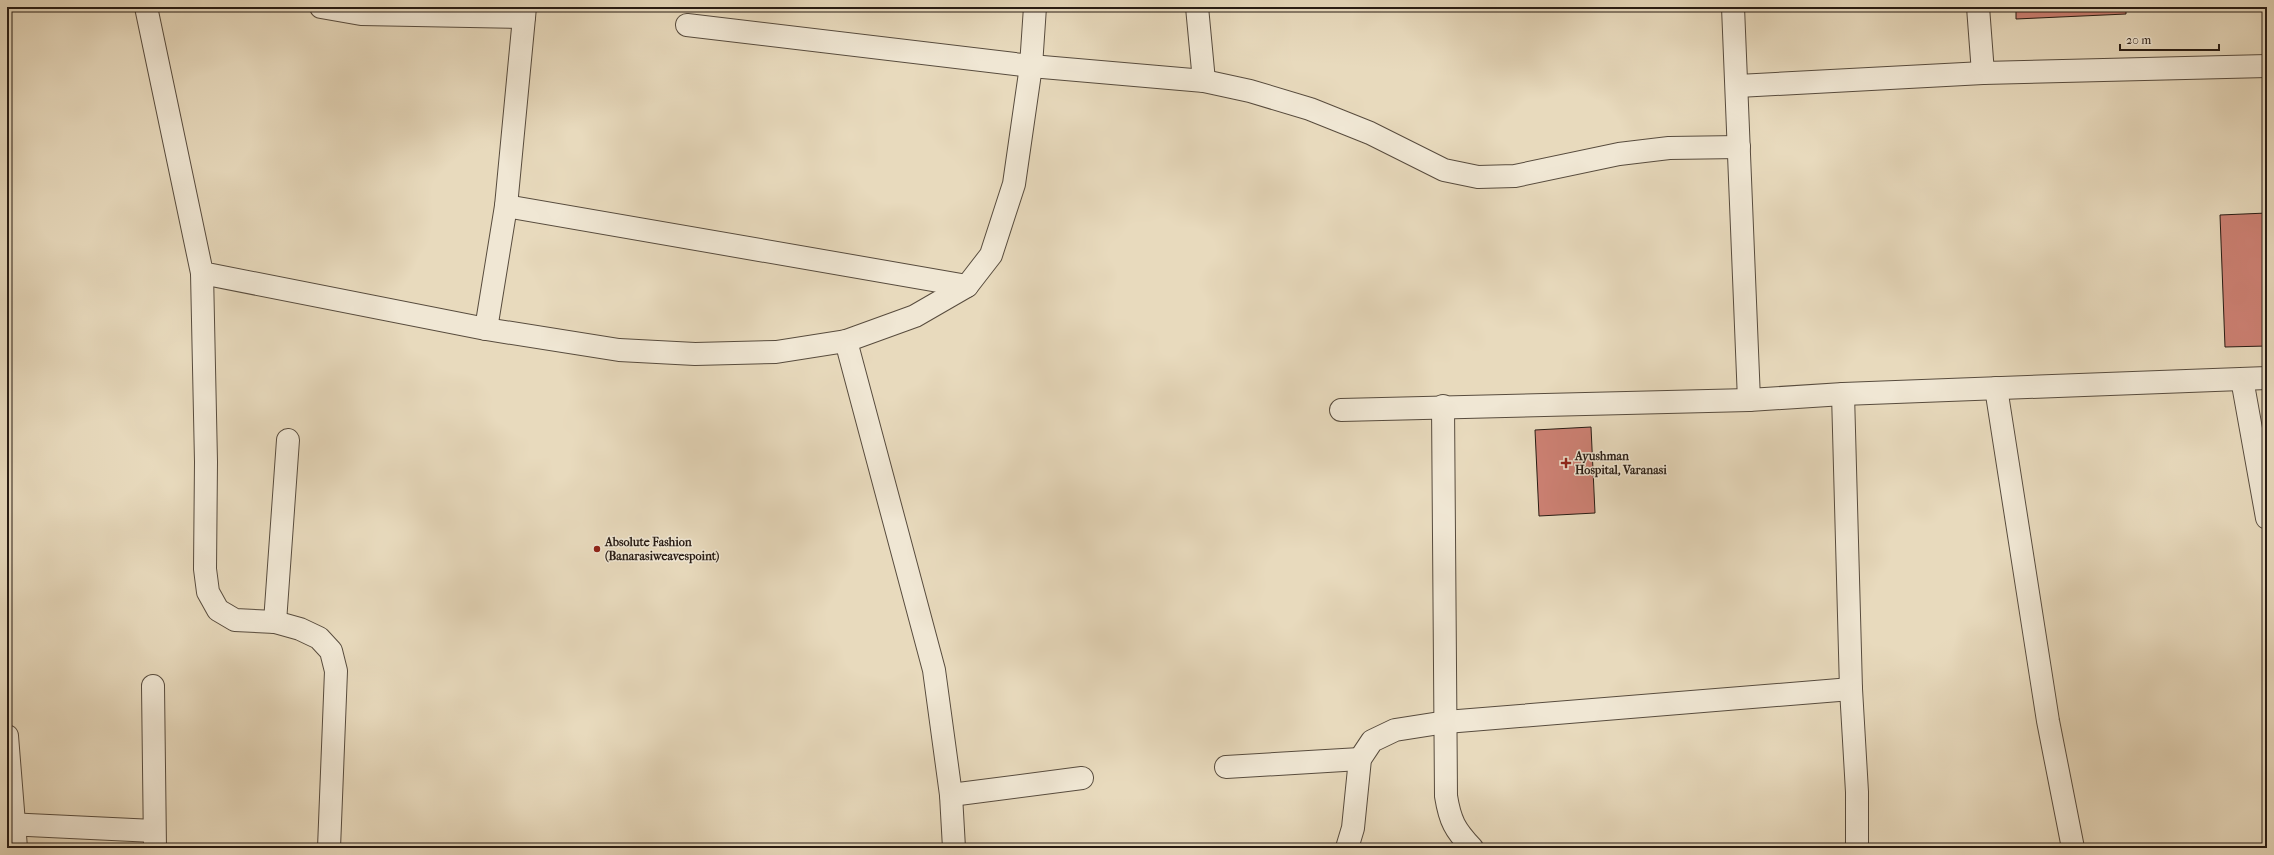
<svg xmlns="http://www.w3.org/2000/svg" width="2274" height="855" font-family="'IM FELL French Canon',serif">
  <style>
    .building { fill: #cd8174; stroke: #281c14 }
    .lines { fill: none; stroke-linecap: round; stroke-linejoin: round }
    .street-casing { stroke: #584c3e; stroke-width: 24 }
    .street { stroke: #f0e7d4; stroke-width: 22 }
    .poi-dot { fill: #8f2418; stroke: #f0e7d4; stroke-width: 1.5 }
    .labels { text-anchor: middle; stroke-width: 3; stroke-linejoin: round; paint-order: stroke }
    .poi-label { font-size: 12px; font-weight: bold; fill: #281c14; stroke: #f0e7d4; text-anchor: start }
  </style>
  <rect width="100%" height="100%" fill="#e8dabd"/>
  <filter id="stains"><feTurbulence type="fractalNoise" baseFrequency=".005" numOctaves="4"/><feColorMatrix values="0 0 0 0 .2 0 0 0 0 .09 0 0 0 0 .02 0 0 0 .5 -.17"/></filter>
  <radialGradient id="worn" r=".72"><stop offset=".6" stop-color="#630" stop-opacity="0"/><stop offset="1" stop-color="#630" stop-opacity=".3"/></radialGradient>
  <!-- building -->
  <g class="building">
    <path d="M 2016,7 L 2126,7 L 2126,14 L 2016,19 Z"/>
    <path d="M 2267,213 L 2267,346 L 2225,347 L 2220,215 Z"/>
    <path d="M 1591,427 L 1595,513 L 1539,516 L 1535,430 Z"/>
  </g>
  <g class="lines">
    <defs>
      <g id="street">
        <path d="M 146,7 L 202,273 L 486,329 L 619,350 L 695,354 L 776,352 L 846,341 L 915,316 L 967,286 L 991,255 L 1014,184 L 1031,66 L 1035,7"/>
        <path d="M 321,7 L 361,14 L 524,17"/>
        <path d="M 1197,7 L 1204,81"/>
        <path d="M 1733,7 L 1749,400"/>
        <path d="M 1978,7 L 1983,73"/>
        <path d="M 687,25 L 1031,66 L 1204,81 L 1250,91 L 1310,109 L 1370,133 L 1444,170 L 1478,177 L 1515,176 L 1619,154 L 1669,148 L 1739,147"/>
        <path d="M 1738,86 L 1983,73 L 2267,66"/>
        <path d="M 506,206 L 967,286"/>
        <path d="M 202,273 L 206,462 L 205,569 L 208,592 L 218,610 L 235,620 L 275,622 L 300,629 L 319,638 L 331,651 L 336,671 L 329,848"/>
        <path d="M 486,329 L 506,206 L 525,7"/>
        <path d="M 846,341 L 934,670 L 951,795 L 954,848"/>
        <path d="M 2242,379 L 2267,518"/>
        <path d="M 1996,388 L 2048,721 L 2073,848"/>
        <path d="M 1843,394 L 1851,689 L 1857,792 L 1857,848"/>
        <path d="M 1443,406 L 1446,796 C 1450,821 1455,830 1472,848"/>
        <path d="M 1341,410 L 1749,400 L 1843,394 L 2267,378"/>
        <path d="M 275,622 L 288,440"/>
        <path d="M 153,686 L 155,848"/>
        <path d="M 7,736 L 16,848"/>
        <path d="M 1226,767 L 1360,759"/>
        <path d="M 951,795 L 1082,778"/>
        <path d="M 7,824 L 154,831"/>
        <path d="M 1347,848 L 1353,828 L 1360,759 L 1372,741 L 1395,730 L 1446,722 L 1851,689"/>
      </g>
    </defs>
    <!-- street casing -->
    <use href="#street" class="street-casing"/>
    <!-- street -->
    <use href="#street" class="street"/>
  </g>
  <!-- markers -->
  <g class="poi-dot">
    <path d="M1564 457h4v4h4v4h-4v4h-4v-4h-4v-4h4z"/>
    <circle cx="597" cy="549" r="4"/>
  </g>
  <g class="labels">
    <!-- poi labels -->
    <g class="poi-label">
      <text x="1575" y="460">Ayushman<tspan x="1575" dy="14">Hospital, Varanasi</tspan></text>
      <text x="605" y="546">Absolute Fashion<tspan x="605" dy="14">(Banarasiweavespoint)</tspan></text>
    </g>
  </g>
  <!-- margin -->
  <rect width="2274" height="855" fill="none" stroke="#e8dabd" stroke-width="24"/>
  <rect x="8" y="8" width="2258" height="839" fill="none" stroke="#281c14" stroke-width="2"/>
  <rect x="12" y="12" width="2250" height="831" fill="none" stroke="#281c14"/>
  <!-- scale -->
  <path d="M2120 44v6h99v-6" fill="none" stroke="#281c14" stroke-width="2"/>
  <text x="2126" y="44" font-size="12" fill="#281c14" stroke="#f0e7d4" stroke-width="3" paint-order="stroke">20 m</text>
  <rect width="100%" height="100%" filter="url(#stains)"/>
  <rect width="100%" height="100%" fill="url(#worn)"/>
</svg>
